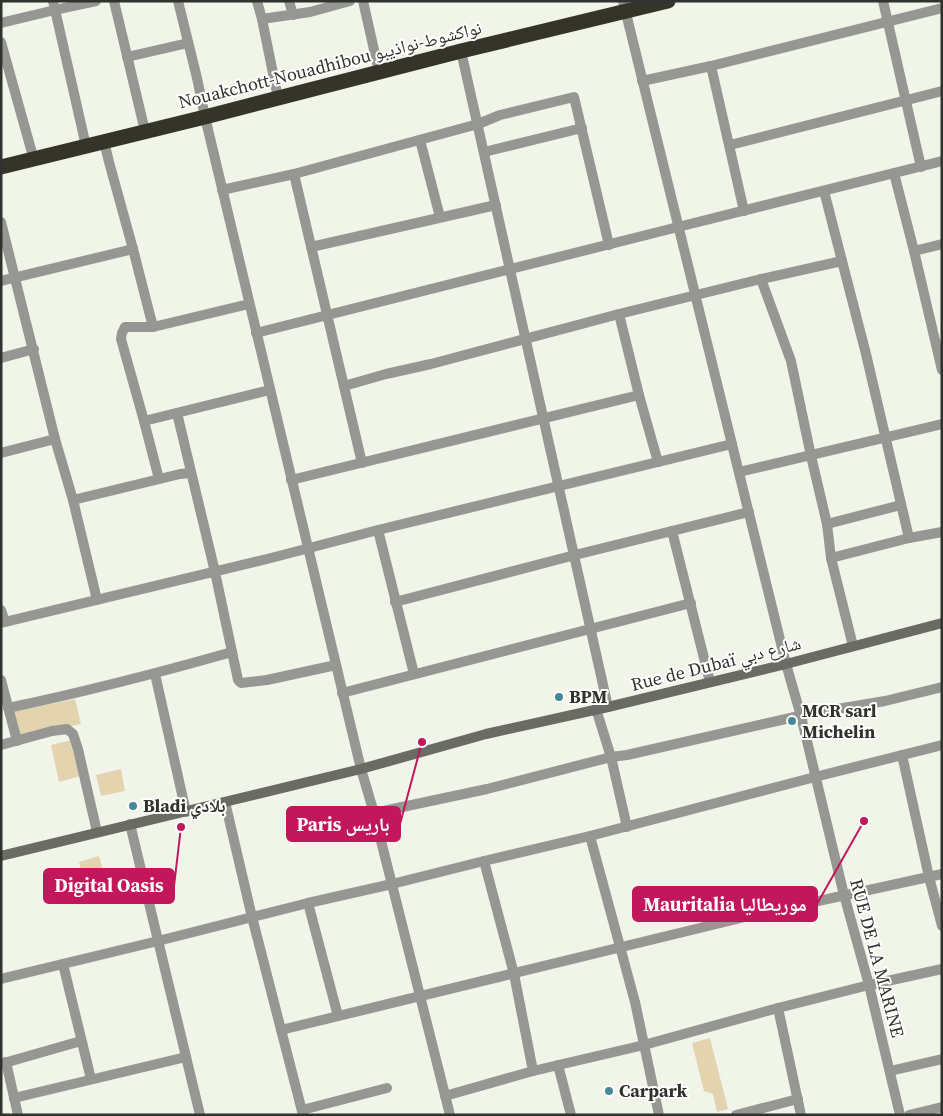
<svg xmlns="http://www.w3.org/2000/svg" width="943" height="1116" font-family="'Source Serif 4','Noto Naskh Arabic',serif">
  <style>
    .green { fill: #e3d4af }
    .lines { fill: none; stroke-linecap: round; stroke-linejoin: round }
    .street { stroke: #969692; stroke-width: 10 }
    .secondary { stroke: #6b6b65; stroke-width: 10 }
    .highway { stroke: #34342b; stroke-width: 15 }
    .poi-dot { fill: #458998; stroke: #fff; stroke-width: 2 }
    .labels { text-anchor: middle; stroke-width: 4; stroke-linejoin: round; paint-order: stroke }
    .street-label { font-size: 18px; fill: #30322e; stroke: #fff }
    .poi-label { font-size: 18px; font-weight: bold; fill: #30322e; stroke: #fff; text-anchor: start }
    .leader { fill: none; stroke: #c2185b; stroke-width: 2 }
    .callout-dot { fill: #c2185b; stroke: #fff; stroke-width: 2 }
    .callout { fill: #c2185b; stroke: #c2185b; stroke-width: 2 }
    .callout-label { font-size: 19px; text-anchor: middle; font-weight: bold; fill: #fff }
  </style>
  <rect width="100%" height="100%" fill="#f0f4e9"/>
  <!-- green -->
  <g class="green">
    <path d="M 75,699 L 81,724 L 18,737 L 12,712 Z"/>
    <path d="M 72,740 L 81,776 L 59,782 L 51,745 Z"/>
    <path d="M 121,769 L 125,791 L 101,796 L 96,775 Z"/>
    <path d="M 99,856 L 111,897 L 89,901 L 79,862 Z"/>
    <path d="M 710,1038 L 728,1109 L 717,1112 L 713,1094 L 704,1091 L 692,1043 Z"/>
  </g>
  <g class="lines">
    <!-- street -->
    <g class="street">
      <path d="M 53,1 L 86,146"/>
      <path d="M 114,1 L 145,131"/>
      <path d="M 178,1 L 197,78 L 205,117 L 361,769 L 374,813 L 450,1115"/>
      <path d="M 257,1 L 262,19 L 278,98"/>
      <path d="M 289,1 L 293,15"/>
      <path d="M 363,1 L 379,72"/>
      <path d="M 623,1 L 786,664 L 801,716 L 844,895 L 869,985 L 900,1115"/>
      <path d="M 883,1 L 921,167"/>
      <path d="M 262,19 L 310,12 L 350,1"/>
      <path d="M 1,23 L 55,10 L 96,1"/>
      <path d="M 1,42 L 34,160"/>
      <path d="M 461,51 L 608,707"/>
      <path d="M 127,57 L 188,43"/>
      <path d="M 711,66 L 744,211"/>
      <path d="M 642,81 L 711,66 L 942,8"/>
      <path d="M 420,140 L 440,217"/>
      <path d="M 104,141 L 109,162 L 133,249 L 153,327"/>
      <path d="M 730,145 L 942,91"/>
      <path d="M 484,152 L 582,128"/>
      <path d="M 894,173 L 914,251 L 942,370"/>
      <path d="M 294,174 L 362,463"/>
      <path d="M 222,190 L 294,174 L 478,124 L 500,115 L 574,97 L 609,245"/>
      <path d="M 824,191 L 866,354 L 909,538"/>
      <path d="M 1,222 L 55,439 L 73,500 L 97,600"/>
      <path d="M 311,247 L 496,205"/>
      <path d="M 914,251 L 942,244"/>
      <path d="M 761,279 L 791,361 L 811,456 L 827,524 L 831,558 L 853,646"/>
      <path d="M 1,281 L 133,249"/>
      <path d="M 619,314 L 639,395 L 658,462"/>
      <path d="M 256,333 L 678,227 L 942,161"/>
      <path d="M 1,358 L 34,349"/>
      <path d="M 344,386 L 386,374 L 431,364 L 619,314 L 761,279 L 842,261"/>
      <path d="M 177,413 L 215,572 L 238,680 L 241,683 L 267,680 L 336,665"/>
      <path d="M 144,421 L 270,390"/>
      <path d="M 1,453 L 55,439"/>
      <path d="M 739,472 L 942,424"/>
      <path d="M 159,479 L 144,421 L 121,339 L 122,333 L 125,327 L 153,327 L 249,304"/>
      <path d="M 291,480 L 639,395"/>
      <path d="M 73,500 L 180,474 L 191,473"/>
      <path d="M 827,524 L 901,505"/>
      <path d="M 378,530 L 414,674"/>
      <path d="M 672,531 L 710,682"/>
      <path d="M 831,558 L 909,538 L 942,532"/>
      <path d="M 395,602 L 575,555 L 749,512"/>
      <path d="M 1,610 L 5,622"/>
      <path d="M 1,623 L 271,558 L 378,530 L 732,444"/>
      <path d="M 155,674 L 186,812"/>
      <path d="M 1,680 L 17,741"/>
      <path d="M 342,693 L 691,603"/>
      <path d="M 8,708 C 84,692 158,673 232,652"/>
      <path d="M 596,709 L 611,757 L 627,827"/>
      <path d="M 1,745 L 52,731 L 67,729 L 73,734 L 78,749 L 97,832"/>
      <path d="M 902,755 L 929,877 L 942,926"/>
      <path d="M 225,802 L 252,917 L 303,1115"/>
      <path d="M 374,813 L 487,789 L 611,757 L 627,755 L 808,714 L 885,701 L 942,687"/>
      <path d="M 130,824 L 200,1115"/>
      <path d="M 590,836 L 635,1002 L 659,1115"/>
      <path d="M 484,861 L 514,974 L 533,1071"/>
      <path d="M 308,903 L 338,1016"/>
      <path d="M 63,964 L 91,1079"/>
      <path d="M 1,979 L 158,941 L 308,903 L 392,884 L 484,861 L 590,836 L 815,777 L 942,745"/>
      <path d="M 778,1008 L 801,1115"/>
      <path d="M 281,1030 L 745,917 L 942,874"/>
      <path d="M 6,1062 L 18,1115"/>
      <path d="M 1,1064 L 81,1041"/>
      <path d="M 558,1065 L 571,1115"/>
      <path d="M 890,1071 L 942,1059"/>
      <path d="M 445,1096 L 533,1071 L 644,1045 L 778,1008 L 869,985 L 942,969"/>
      <path d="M 14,1098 L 186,1057"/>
      <path d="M 302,1110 L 387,1088"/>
      <path d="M 736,1115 L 798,1099"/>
      <path d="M 909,1115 L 942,1107"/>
    </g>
    <!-- secondary -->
    <path class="secondary" d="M 1,856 L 361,769 L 486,734 L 608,707 L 786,664 L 942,623"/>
    <!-- highway -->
    <path class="highway" d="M 1,167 L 205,117 L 461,51 L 668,1"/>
  </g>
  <!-- markers -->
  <g class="poi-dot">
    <circle cx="559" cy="697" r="5"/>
    <circle cx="792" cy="721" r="5"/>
    <circle cx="133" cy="806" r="5"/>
    <circle cx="609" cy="1091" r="5"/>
  </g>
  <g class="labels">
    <!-- street labels -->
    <g class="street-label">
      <text transform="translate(330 65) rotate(-14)" y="6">Nouakchott-Nouadhibou نواكشوط-نواذيبو</text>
      <text transform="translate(716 664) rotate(-14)" y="6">Rue de Dubaï شارع دبي</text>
      <text transform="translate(877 958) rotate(75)" y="6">RUE DE LA MARINE</text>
    </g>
    <!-- poi labels -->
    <g class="poi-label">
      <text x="569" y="703">BPM</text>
      <text x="802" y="717">MCR sarl<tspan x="802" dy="21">Michelin</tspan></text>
      <text x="143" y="812">Bladi بلادي</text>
      <text x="619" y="1097">Carpark</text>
    </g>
  </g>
  <!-- callouts -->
  <path class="leader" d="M422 742L400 824M181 827L174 886M864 821L817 904"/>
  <g class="callout-dot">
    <circle cx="422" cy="742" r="5"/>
    <circle cx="181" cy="827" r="5"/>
    <circle cx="864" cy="821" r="5"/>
  </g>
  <g class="callout">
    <rect x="287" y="807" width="113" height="34" rx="5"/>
    <rect x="44" y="869" width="130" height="34" rx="5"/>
    <rect x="633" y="887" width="184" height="34" rx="5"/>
  </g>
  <g class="callout-label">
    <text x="343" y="831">Paris باريس</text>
    <text x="109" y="892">Digital Oasis</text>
    <text x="725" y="911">Mauritalia موريطاليا</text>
  </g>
  <!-- border -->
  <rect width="943" height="1116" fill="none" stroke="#30322e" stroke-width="5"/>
</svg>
